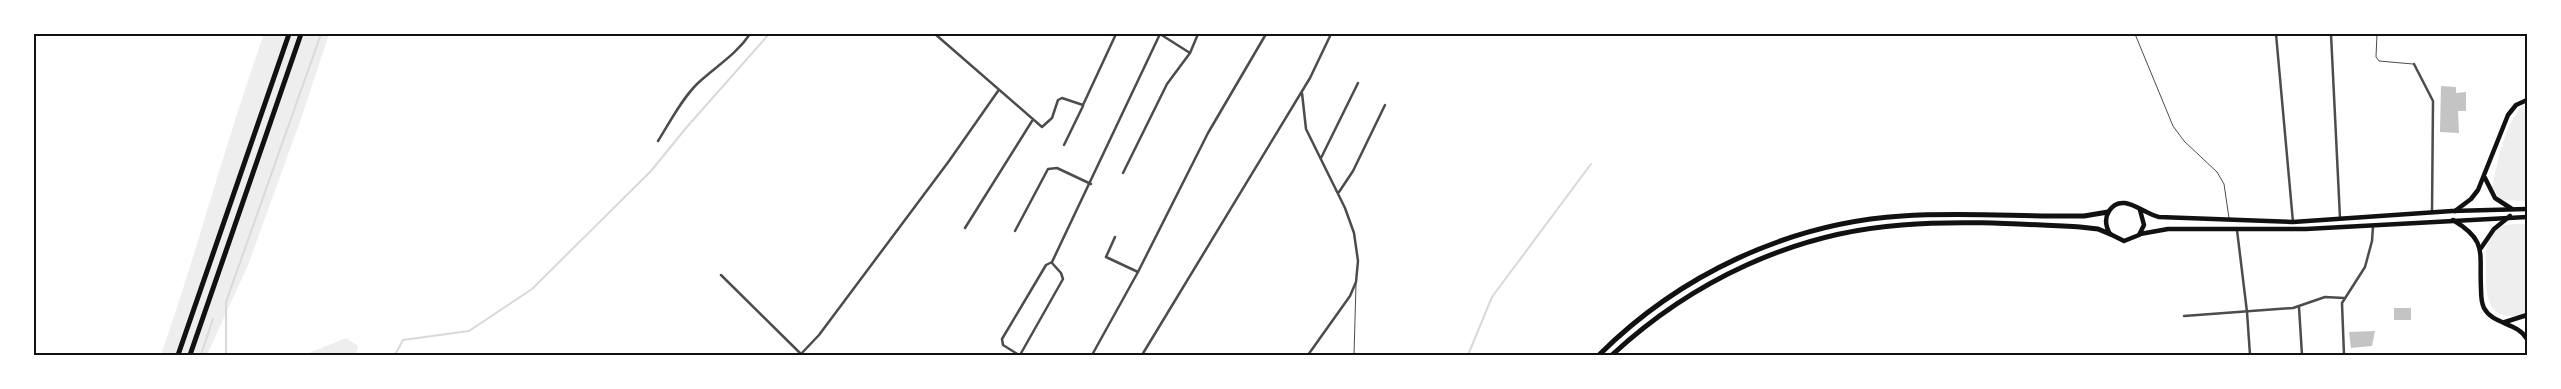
<svg xmlns="http://www.w3.org/2000/svg" width="2561" height="389" font-family="'DM Sans',sans-serif">
  <style>
    .green { fill: #eee }
    .lines { fill: none; stroke-linecap: round; stroke-linejoin: round }
    .stream { stroke: #d9d9d9; stroke-width: 2 }
    .building { fill: #c4c4c4 }
    .service { stroke: #4c4c4c; stroke-width: 1 }
    .minor { stroke: #4c4c4c; stroke-width: 2.5 }
    .primary { stroke: #111; stroke-width: 4.5 }
    .trunk { stroke: #111; stroke-width: 4.5 }
    .motorway { stroke: #111; stroke-width: 5 }
    .neatline { fill: none; stroke: #111; stroke-width: 2 }
  </style>
  <rect width="100%" height="100%" fill="#fff"/>
  <!-- green -->
  <g class="green">
    <path d="M 264,34 L 329,34 L 303,113 L 248,265 L 207,355 L 161,355 C 198,249 226,140 264,34 Z"/>
    <path d="M 2527,103 L 2527,201 L 2501,200 L 2492,188 C 2496,166 2507,113 2527,103 Z"/>
    <path d="M 2512,224 L 2527,224 L 2527,314 C 2489,324 2485,299 2486,269 C 2486,255 2484,242 2494,231 C 2499,226 2506,225 2512,224 Z"/>
    <path d="M 346,338 L 358,346 L 356,355 L 304,355 Z"/>
  </g>
  <g class="lines">
    <!-- stream -->
    <g class="stream">
      <path d="M 201,355 L 213,319"/>
      <path d="M 226,355 L 226,302 L 321,34"/>
      <path d="M 395,355 L 403,340 L 469,331 L 532,289 L 651,171 L 686,128 L 769,34"/>
      <path d="M 1468,355 L 1492,297 L 1591,164"/>
    </g>
  </g>
  <!-- building -->
  <g class="building">
    <path d="M 2441,86 L 2456,87 L 2456,93 L 2466,92 L 2466,111 L 2458,111 L 2459,133 L 2440,132 Z"/>
    <rect x="2394" y="308" width="17" height="12"/>
    <path d="M 2375,331 L 2372,346 L 2351,348 L 2349,332 Z"/>
  </g>
  <g class="lines">
    <!-- service -->
    <g class="service">
      <path d="M 2135,34 L 2173,126 L 2184,141 L 2217,172 L 2224,184 L 2229,218"/>
      <path d="M 2377,34 L 2376,57 L 2379,61 L 2413,64"/>
      <path d="M 1354,355 L 1356,284"/>
    </g>
    <!-- minor -->
    <g class="minor">
      <path d="M 935,34 L 1042,127 L 1052,118 L 1058,100 L 1062,98 L 1083,105 L 1116,34"/>
      <path d="M 1160,34 L 1190,53 L 1198,34"/>
      <path d="M 2276,34 L 2293,222"/>
      <path d="M 2331,34 L 2340,218"/>
      <path d="M 2414,64 L 2433,101 L 2432,213"/>
      <path d="M 1302,93 L 1306,129 L 1345,208 L 1354,233 L 1358,261 L 1356,282 L 1350,296 L 1308,355"/>
      <path d="M 658,141 C 670,122 681,100 697,84 C 715,67 736,55 750,34"/>
      <path d="M 1064,145 L 1083,106"/>
      <path d="M 1321,158 L 1358,83"/>
      <path d="M 1123,173 L 1167,84 L 1190,53"/>
      <path d="M 1339,192 L 1353,171 L 1385,105"/>
      <path d="M 965,228 L 1032,121"/>
      <path d="M 2237,230 L 2247,312 L 2250,355"/>
      <path d="M 1015,231 L 1048,169 L 1057,168 L 1091,184"/>
      <path d="M 1115,237 L 1106,257 L 1138,272 L 1208,133 L 1266,34"/>
      <path d="M 721,275 L 801,354"/>
      <path d="M 2299,307 L 2302,355"/>
      <path d="M 2184,316 L 2293,308 L 2325,297 L 2344,298"/>
      <path d="M 800,355 L 819,335 L 949,161 L 998,91"/>
      <path d="M 1019,355 L 1003,345 L 1002,339 L 1046,265 L 1052,262 L 1160,34"/>
      <path d="M 1020,355 L 1063,279 L 1061,273 L 1052,263"/>
      <path d="M 1092,355 L 1138,272"/>
      <path d="M 1142,355 L 1310,78 L 1331,34"/>
      <path d="M 2344,355 L 2342,303 L 2365,267 L 2372,241 L 2373,226"/>
    </g>
    <!-- primary -->
    <g class="primary">
      <path d="M 2140,210 L 2144,225 L 2139,235 L 2124,241 L 2110,234 C 2106,227 2104,219 2109,211 C 2122,191 2143,214 2159,217 L 2293,222 L 2452,211 L 2527,209"/>
      <path d="M 2140,234 L 2168,229 L 2306,229 L 2527,217"/>
    </g>
    <!-- trunk -->
    <g class="trunk">
      <path d="M 2485,178 L 2495,198 L 2512,209"/>
      <path d="M 2455,211 L 2471,199 L 2478,190 L 2508,115 L 2516,105 L 2527,100"/>
      <path d="M 2453,220 C 2488,241 2479,252 2481,289 C 2481,295 2481,302 2484,308 C 2493,325 2517,322 2527,339"/>
      <path d="M 2481,248 L 2494,229 L 2510,216"/>
      <path d="M 2505,322 L 2527,315"/>
    </g>
    <!-- motorway -->
    <g class="motorway">
      <path d="M 178,355 L 289,34"/>
      <path d="M 190,355 L 301,34"/>
      <path d="M 1599,355 C 1679,275 1789,223 1902,216 C 1963,212 2023,217 2084,216 L 2108,212"/>
      <path d="M 1612,355 C 1692,281 1793,233 1902,225 C 1961,220 2021,224 2080,227 L 2098,229 L 2110,234"/>
    </g>
  </g>
  <!-- border -->
  <rect width="2561" height="389" fill="none" stroke="#ffffff" stroke-width="70"/>
  <rect x="35" y="35" width="2491" height="319" class="neatline"/>
</svg>
